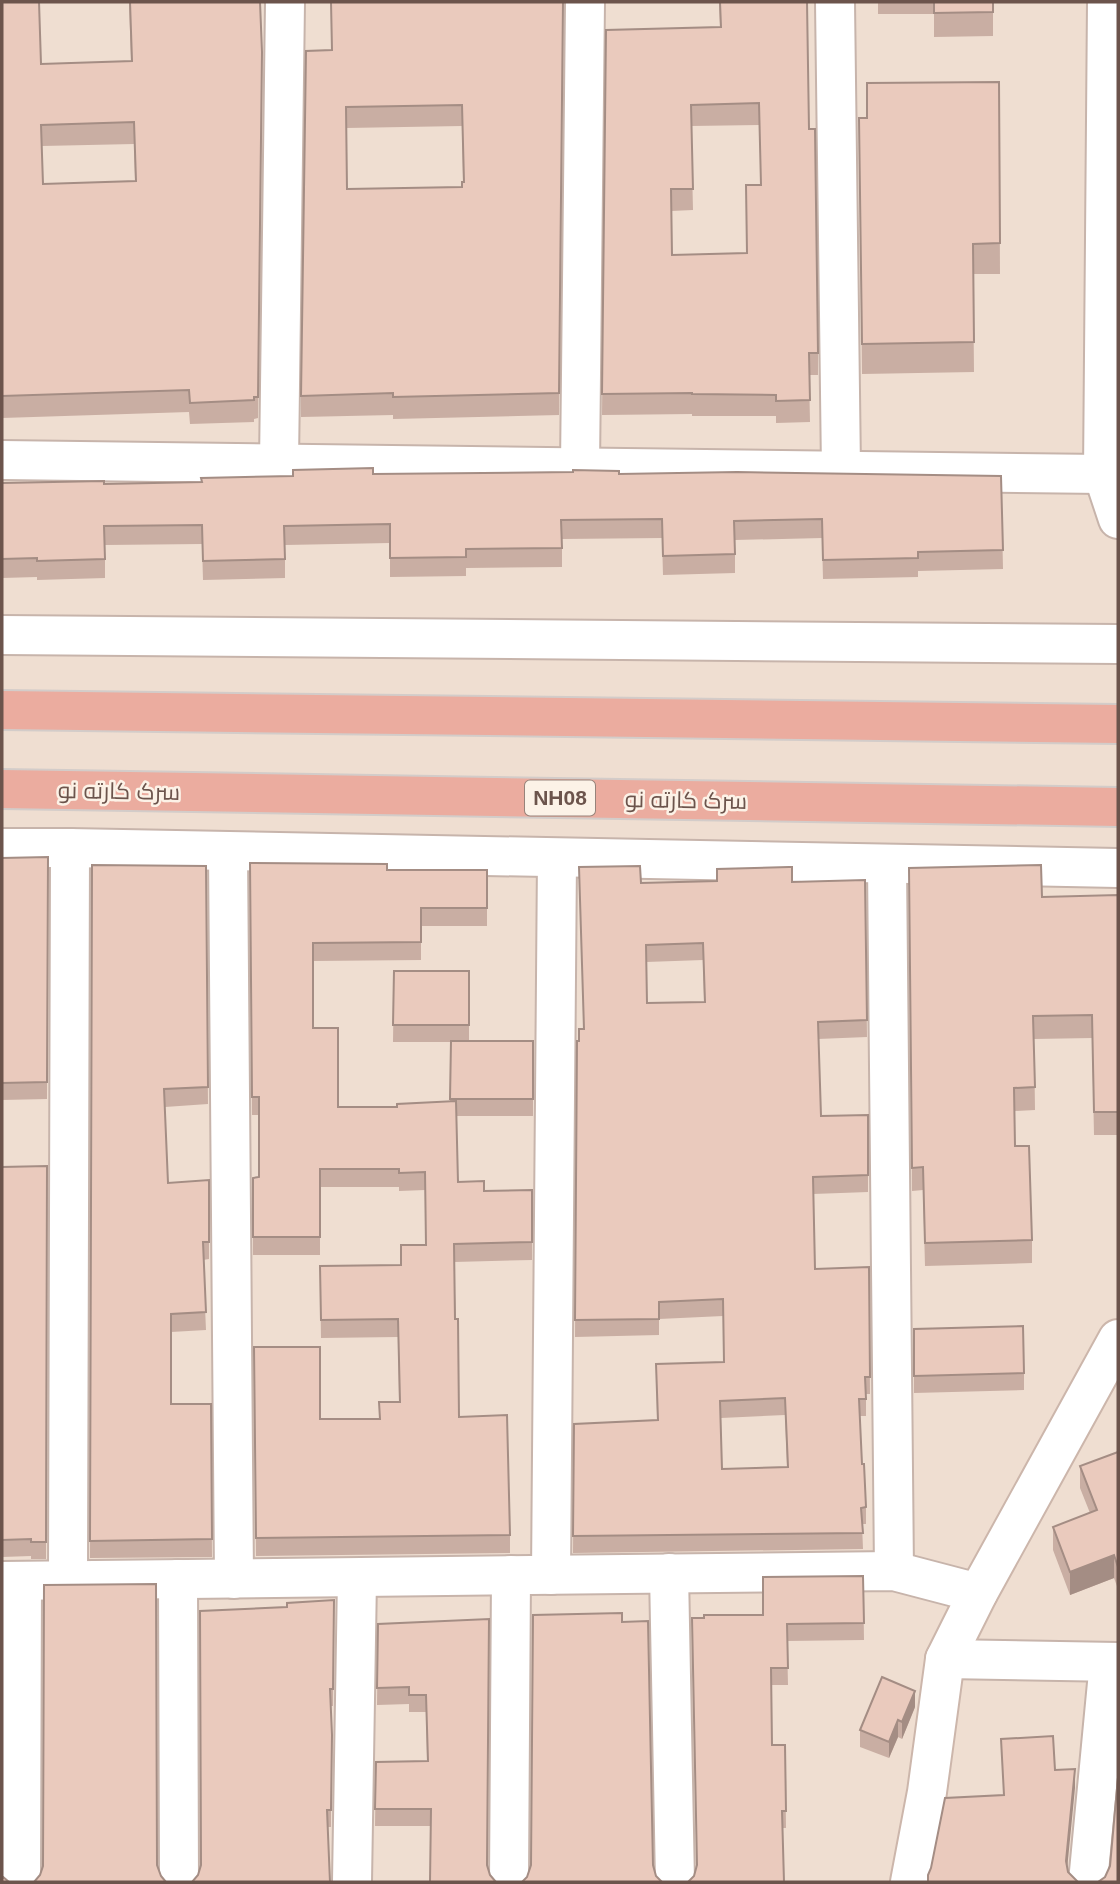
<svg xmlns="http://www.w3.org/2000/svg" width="1120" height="1884" font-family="Helvetica,Cairo,sans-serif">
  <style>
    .residential { fill: #efded1 }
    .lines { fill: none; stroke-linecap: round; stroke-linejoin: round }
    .street-casing { stroke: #c7b4ab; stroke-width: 42 }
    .secondary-casing { stroke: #ccb6ab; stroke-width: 42 }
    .highway-casing { stroke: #d3ccc9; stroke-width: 42 }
    .street { stroke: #fff; stroke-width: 38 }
    .secondary { stroke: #fff; stroke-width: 38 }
    .highway { stroke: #ebac9f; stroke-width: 38 }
    .wall { fill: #c9aea3; fill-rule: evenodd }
    .shaded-wall { fill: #a48d84 }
    .building { fill: #eacabd; stroke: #a48d84; stroke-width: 2; fill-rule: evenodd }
    .labels { text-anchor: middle; stroke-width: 5; stroke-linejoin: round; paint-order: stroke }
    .shield { fill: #fcf2e7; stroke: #97837a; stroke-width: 2 }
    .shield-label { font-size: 21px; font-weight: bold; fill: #6c544c }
    .street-label { font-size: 23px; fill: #6c544c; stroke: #fcf2e7 }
  </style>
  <rect width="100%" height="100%" fill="#f8ede1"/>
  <!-- residential -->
  <rect class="residential" x="2" y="2" width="1116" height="1880"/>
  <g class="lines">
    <defs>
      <g id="street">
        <path d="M 835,2 L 841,470"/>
        <path d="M 1107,2 L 1103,474 L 1118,519"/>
        <path d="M 2,460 L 1103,474"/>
        <path d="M 279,463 L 285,2"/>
        <path d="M 580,467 L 585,2"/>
        <path d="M 2,635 L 1118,644"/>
        <path d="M 2,848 L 70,848 L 1118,868"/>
        <path d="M 228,852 L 234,1579"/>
        <path d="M 887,865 L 894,1571"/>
        <path d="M 669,1573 L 675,1882"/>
        <path d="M 551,1575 L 557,858"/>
        <path d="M 178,1579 L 179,1882"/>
        <path d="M 2,1581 L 894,1571 L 978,1593"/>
        <path d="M 68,1581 L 70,848"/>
        <path d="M 945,1659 L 1118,1662"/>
        <path d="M 21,1882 L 22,1581"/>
        <path d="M 352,1882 L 357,1578"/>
        <path d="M 509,1882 L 511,1575"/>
        <path d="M 1088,1882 L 1109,1662"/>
      </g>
      <path id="secondary" d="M 910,1882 L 927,1792 L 945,1659 L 978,1593 L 1118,1339"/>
      <g id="highway">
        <path d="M 2,710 L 1118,724"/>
        <path d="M 2,789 L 1118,807"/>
      </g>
    </defs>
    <!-- street casing -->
    <use href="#street" class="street-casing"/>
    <!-- secondary casing -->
    <use href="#secondary" class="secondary-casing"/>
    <!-- highway casing -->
    <use href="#highway" class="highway-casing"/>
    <!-- street -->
    <use href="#street" class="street"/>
    <!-- secondary -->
    <use href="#secondary" class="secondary"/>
    <!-- highway -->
    <use href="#highway" class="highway"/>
  </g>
  <!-- wall -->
  <g class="wall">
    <path d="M 2,2 L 41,64 L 131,61 L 129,2 L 260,2 L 262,73 L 258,418 L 254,419 L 254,422 L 190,424 L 189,412 L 2,418 ZM 134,144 L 135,181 L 43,184 L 42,146 Z"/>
    <path d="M 563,2 L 559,415 L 393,419 L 393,415 L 301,417 L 301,396 L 331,50 ZM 462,126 L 463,182 L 462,187 L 347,189 L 346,128 Z"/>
    <path d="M 719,2 L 809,129 L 818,353 L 818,375 L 809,375 L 810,422 L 776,423 L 776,416 L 692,416 L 692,414 L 602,415 L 606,30 L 720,27 ZM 759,125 L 761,185 L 747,253 L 672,255 L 671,211 L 693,210 L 691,126 Z"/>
    <path d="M 878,2 L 993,2 L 993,36 L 934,37 L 934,14 L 878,14 Z"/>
    <path d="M 999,82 L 1000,274 L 973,274 L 974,372 L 862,374 L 859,118 L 867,118 Z"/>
    <path d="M 373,474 L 1001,476 L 1003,569 L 918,571 L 918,577 L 823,579 L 822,538 L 735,540 L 735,573 L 663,575 L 662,538 L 562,539 L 562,567 L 466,568 L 466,576 L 390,577 L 390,543 L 285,545 L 285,578 L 203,580 L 202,544 L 105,545 L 105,578 L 37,580 L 37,577 L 2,578 L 2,483 L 104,484 L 202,482 Z"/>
    <path d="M 48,857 L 47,1099 L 2,1100 L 2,858 Z"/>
    <path d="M 250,863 L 387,870 L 487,870 L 487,926 L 421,926 L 421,960 L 313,961 L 313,1028 L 338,1107 L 397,1107 L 450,1101 L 451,1042 L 393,1042 L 394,971 L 469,971 L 469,1041 L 533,1041 L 533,1116 L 456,1116 L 458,1182 L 484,1191 L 532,1190 L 532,1260 L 454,1262 L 459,1417 L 510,1535 L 510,1553 L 256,1556 L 254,1347 L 320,1419 L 380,1419 L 399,1402 L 398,1337 L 321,1338 L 320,1266 L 401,1265 L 426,1245 L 425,1190 L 399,1191 L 399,1187 L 320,1187 L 320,1255 L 253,1255 L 253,1178 L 259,1177 L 259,1115 L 252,1115 Z"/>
    <path d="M 92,865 L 206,866 L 208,1104 L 165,1107 L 168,1183 L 209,1180 L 209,1259 L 203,1260 L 206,1330 L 171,1332 L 171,1404 L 211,1404 L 212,1557 L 90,1558 Z"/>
    <path d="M 579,867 L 641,883 L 792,882 L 865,880 L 867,1037 L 818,1039 L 821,1116 L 868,1115 L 868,1192 L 813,1194 L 815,1269 L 869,1267 L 870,1394 L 866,1394 L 866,1416 L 860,1416 L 862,1464 L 866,1507 L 866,1524 L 862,1524 L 863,1549 L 573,1553 L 574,1424 L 657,1420 L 656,1364 L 724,1362 L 723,1316 L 659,1319 L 659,1335 L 575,1337 L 577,1041 L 579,1041 L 584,1029 ZM 703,960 L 704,1002 L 647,1003 L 646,962 ZM 785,1415 L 787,1467 L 722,1469 L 721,1418 Z"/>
    <path d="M 909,868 L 1042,897 L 1118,895 L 1118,1135 L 1094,1135 L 1092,1038 L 1034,1039 L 1035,1110 L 1015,1111 L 1015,1146 L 1032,1240 L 1032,1263 L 925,1266 L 923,1190 L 912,1191 Z"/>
    <path d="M 47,1166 L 46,1559 L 31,1559 L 31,1556 L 2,1557 L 2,1167 Z"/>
    <path d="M 914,1329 L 1024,1373 L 1024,1390 L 914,1393 Z"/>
    <path d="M 1118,1452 L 1118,1589 L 1114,1578 L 1070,1595 L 1053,1550 L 1053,1527 L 1090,1513 L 1080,1488 L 1080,1466 Z"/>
    <path d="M 863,1576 L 864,1640 L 787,1641 L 788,1685 L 771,1685 L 772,1745 L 785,1745 L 786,1828 L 782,1828 L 694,1876 L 763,1615 Z"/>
    <path d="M 334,1600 L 333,1706 L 331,1706 L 331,1827 L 328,1827 L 198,1875 L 287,1607 Z"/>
    <path d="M 489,1619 L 487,1865 L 490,1875 L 430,1826 L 375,1826 L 376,1762 L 427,1761 L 426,1712 L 409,1712 L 409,1704 L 377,1705 L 378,1624 Z"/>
    <path d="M 915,1707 L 902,1739 L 898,1737 L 889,1758 L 860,1747 L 860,1730 Z"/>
  </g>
  <!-- shaded-wall -->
  <g class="shaded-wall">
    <path d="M 1114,1555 L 1114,1578 L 1070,1595 L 1070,1572 Z"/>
    <path d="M 915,1691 L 915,1707 L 902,1739 L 902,1722 Z"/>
    <path d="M 898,1720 L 898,1737 L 889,1758 L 889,1742 Z"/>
    <path d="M 1075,1769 L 1075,1788 L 1066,1880 L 1066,1861 Z"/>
  </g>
  <!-- building -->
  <g class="building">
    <path d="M 2,2 L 39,2 L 41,64 L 132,61 L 130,2 L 260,2 L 262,52 L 258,397 L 254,397 L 254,400 L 190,403 L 189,390 L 2,396 ZM 134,122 L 136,181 L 43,184 L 41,125 Z"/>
    <path d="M 331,2 L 563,2 L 559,393 L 393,397 L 393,393 L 301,396 L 306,51 L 332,50 ZM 462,105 L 464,182 L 462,182 L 462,187 L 347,189 L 346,107 Z"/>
    <path d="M 720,2 L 807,2 L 809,129 L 815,129 L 818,353 L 809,353 L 810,400 L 776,401 L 776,395 L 692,394 L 692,393 L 602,394 L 606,30 L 721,27 ZM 759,103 L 761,185 L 746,185 L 747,253 L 672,255 L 671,189 L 693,189 L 691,105 Z"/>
    <path d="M 934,2 L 993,2 L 993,12 L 934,13 Z"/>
    <path d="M 999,82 L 1000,243 L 973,244 L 974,342 L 862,344 L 859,118 L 867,118 L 867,83 Z"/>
    <path d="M 373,468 L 373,474 L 573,472 L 573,470 L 619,471 L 619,474 L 737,472 L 1001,476 L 1003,550 L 918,552 L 918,558 L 823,560 L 822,519 L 734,521 L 735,554 L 663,556 L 662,519 L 561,520 L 562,548 L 466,549 L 466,557 L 390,558 L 390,524 L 284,526 L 285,559 L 203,561 L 202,525 L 104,526 L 105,559 L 37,561 L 37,558 L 2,559 L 2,483 L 104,481 L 104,484 L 202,482 L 201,478 L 293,476 L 293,470 Z"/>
    <path d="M 48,857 L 47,1082 L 2,1083 L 2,858 Z"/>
    <path d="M 250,863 L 387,864 L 387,870 L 487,870 L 487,908 L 421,908 L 421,942 L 313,943 L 313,1028 L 338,1028 L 338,1107 L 397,1107 L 397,1104 L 456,1101 L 458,1182 L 484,1181 L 484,1191 L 532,1190 L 532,1242 L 454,1244 L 455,1319 L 458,1319 L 459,1417 L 507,1415 L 510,1535 L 256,1538 L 254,1347 L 320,1347 L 320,1419 L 380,1419 L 379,1402 L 400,1402 L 398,1319 L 321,1320 L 320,1266 L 401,1265 L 401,1245 L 426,1245 L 425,1172 L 399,1173 L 399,1169 L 320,1169 L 320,1237 L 253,1237 L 253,1178 L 259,1177 L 259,1097 L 252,1097 Z"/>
    <path d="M 92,865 L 206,866 L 208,1087 L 164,1089 L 168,1183 L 209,1180 L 209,1242 L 203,1242 L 206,1312 L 171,1314 L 171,1404 L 211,1404 L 212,1539 L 90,1541 Z"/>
    <path d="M 1041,865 L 1042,897 L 1118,895 L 1118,1112 L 1094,1112 L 1092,1015 L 1033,1016 L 1035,1087 L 1014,1088 L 1015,1146 L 1029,1146 L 1032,1240 L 925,1243 L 923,1167 L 912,1168 L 909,868 Z"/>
    <path d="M 640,866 L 641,883 L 717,881 L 717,869 L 789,867 L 792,867 L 792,882 L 865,880 L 867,1020 L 818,1022 L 821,1116 L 868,1115 L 868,1175 L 813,1177 L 815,1269 L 869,1267 L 870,1377 L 865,1377 L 866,1399 L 859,1399 L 862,1464 L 864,1464 L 866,1507 L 861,1508 L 863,1533 L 573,1536 L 574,1424 L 658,1420 L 656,1364 L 724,1362 L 723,1299 L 659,1302 L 659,1319 L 575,1320 L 577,1041 L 579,1041 L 579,1029 L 584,1029 L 579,867 ZM 703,943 L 705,1002 L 647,1003 L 646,945 ZM 785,1398 L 788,1467 L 722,1469 L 720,1401 Z"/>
    <path d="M 394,971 L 469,971 L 469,1025 L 393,1025 Z"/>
    <path d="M 451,1041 L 533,1041 L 533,1099 L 450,1099 Z"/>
    <path d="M 47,1166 L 46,1542 L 31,1542 L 31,1539 L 2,1540 L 2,1167 Z"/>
    <path d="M 1023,1326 L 1024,1373 L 914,1376 L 914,1329 Z"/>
    <path d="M 1118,1452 L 1118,1567 L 1114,1555 L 1070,1572 L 1053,1527 L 1097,1510 L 1080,1466 Z"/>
    <path d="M 863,1576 L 864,1623 L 787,1624 L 788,1668 L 771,1668 L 772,1745 L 785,1745 L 786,1811 L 782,1811 L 784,1882 L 688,1882 L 694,1876 L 697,1865 L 692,1618 L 704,1618 L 704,1615 L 763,1615 L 763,1577 Z"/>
    <path d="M 156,1584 L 157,1865 L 161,1876 L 166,1882 L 34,1882 L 40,1875 L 43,1866 L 44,1585 Z"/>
    <path d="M 334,1600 L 333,1689 L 330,1689 L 332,1735 L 331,1810 L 327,1810 L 330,1882 L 192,1882 L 198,1875 L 201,1865 L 200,1611 L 287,1607 L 287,1603 Z"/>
    <path d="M 622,1613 L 622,1622 L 648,1621 L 653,1865 L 656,1876 L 662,1882 L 522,1882 L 527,1877 L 531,1865 L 533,1615 Z"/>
    <path d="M 489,1619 L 487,1865 L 490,1875 L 496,1882 L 430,1882 L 431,1809 L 375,1809 L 376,1762 L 428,1761 L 426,1695 L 409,1695 L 409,1687 L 377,1688 L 378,1624 Z"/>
    <path d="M 882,1677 L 915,1691 L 902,1722 L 898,1720 L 889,1742 L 860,1730 Z"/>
    <path d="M 1053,1736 L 1055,1770 L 1075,1769 L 1066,1861 L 1068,1872 L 1078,1882 L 928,1882 L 928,1875 L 931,1868 L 945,1798 L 1004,1795 L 1001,1739 Z"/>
    <path d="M 1118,1777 L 1118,1882 L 1098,1882 L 1105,1877 L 1110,1866 Z"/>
    <path d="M 2,1874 L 2,1876 L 9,1882 L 2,1882 Z"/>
  </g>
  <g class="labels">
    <!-- shield labels -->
    <rect class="shield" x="525" y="780.5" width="70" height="35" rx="5"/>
    <g class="shield-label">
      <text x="560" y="805">NH08</text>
    </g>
    <!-- street labels -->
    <g class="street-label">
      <text transform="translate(119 791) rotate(1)" y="8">سرک کارته نو</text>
      <text transform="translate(686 800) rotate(1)" y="8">سرک کارته نو</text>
    </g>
  </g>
  <!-- border -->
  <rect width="1120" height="1884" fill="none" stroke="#6c544c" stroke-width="7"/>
</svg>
